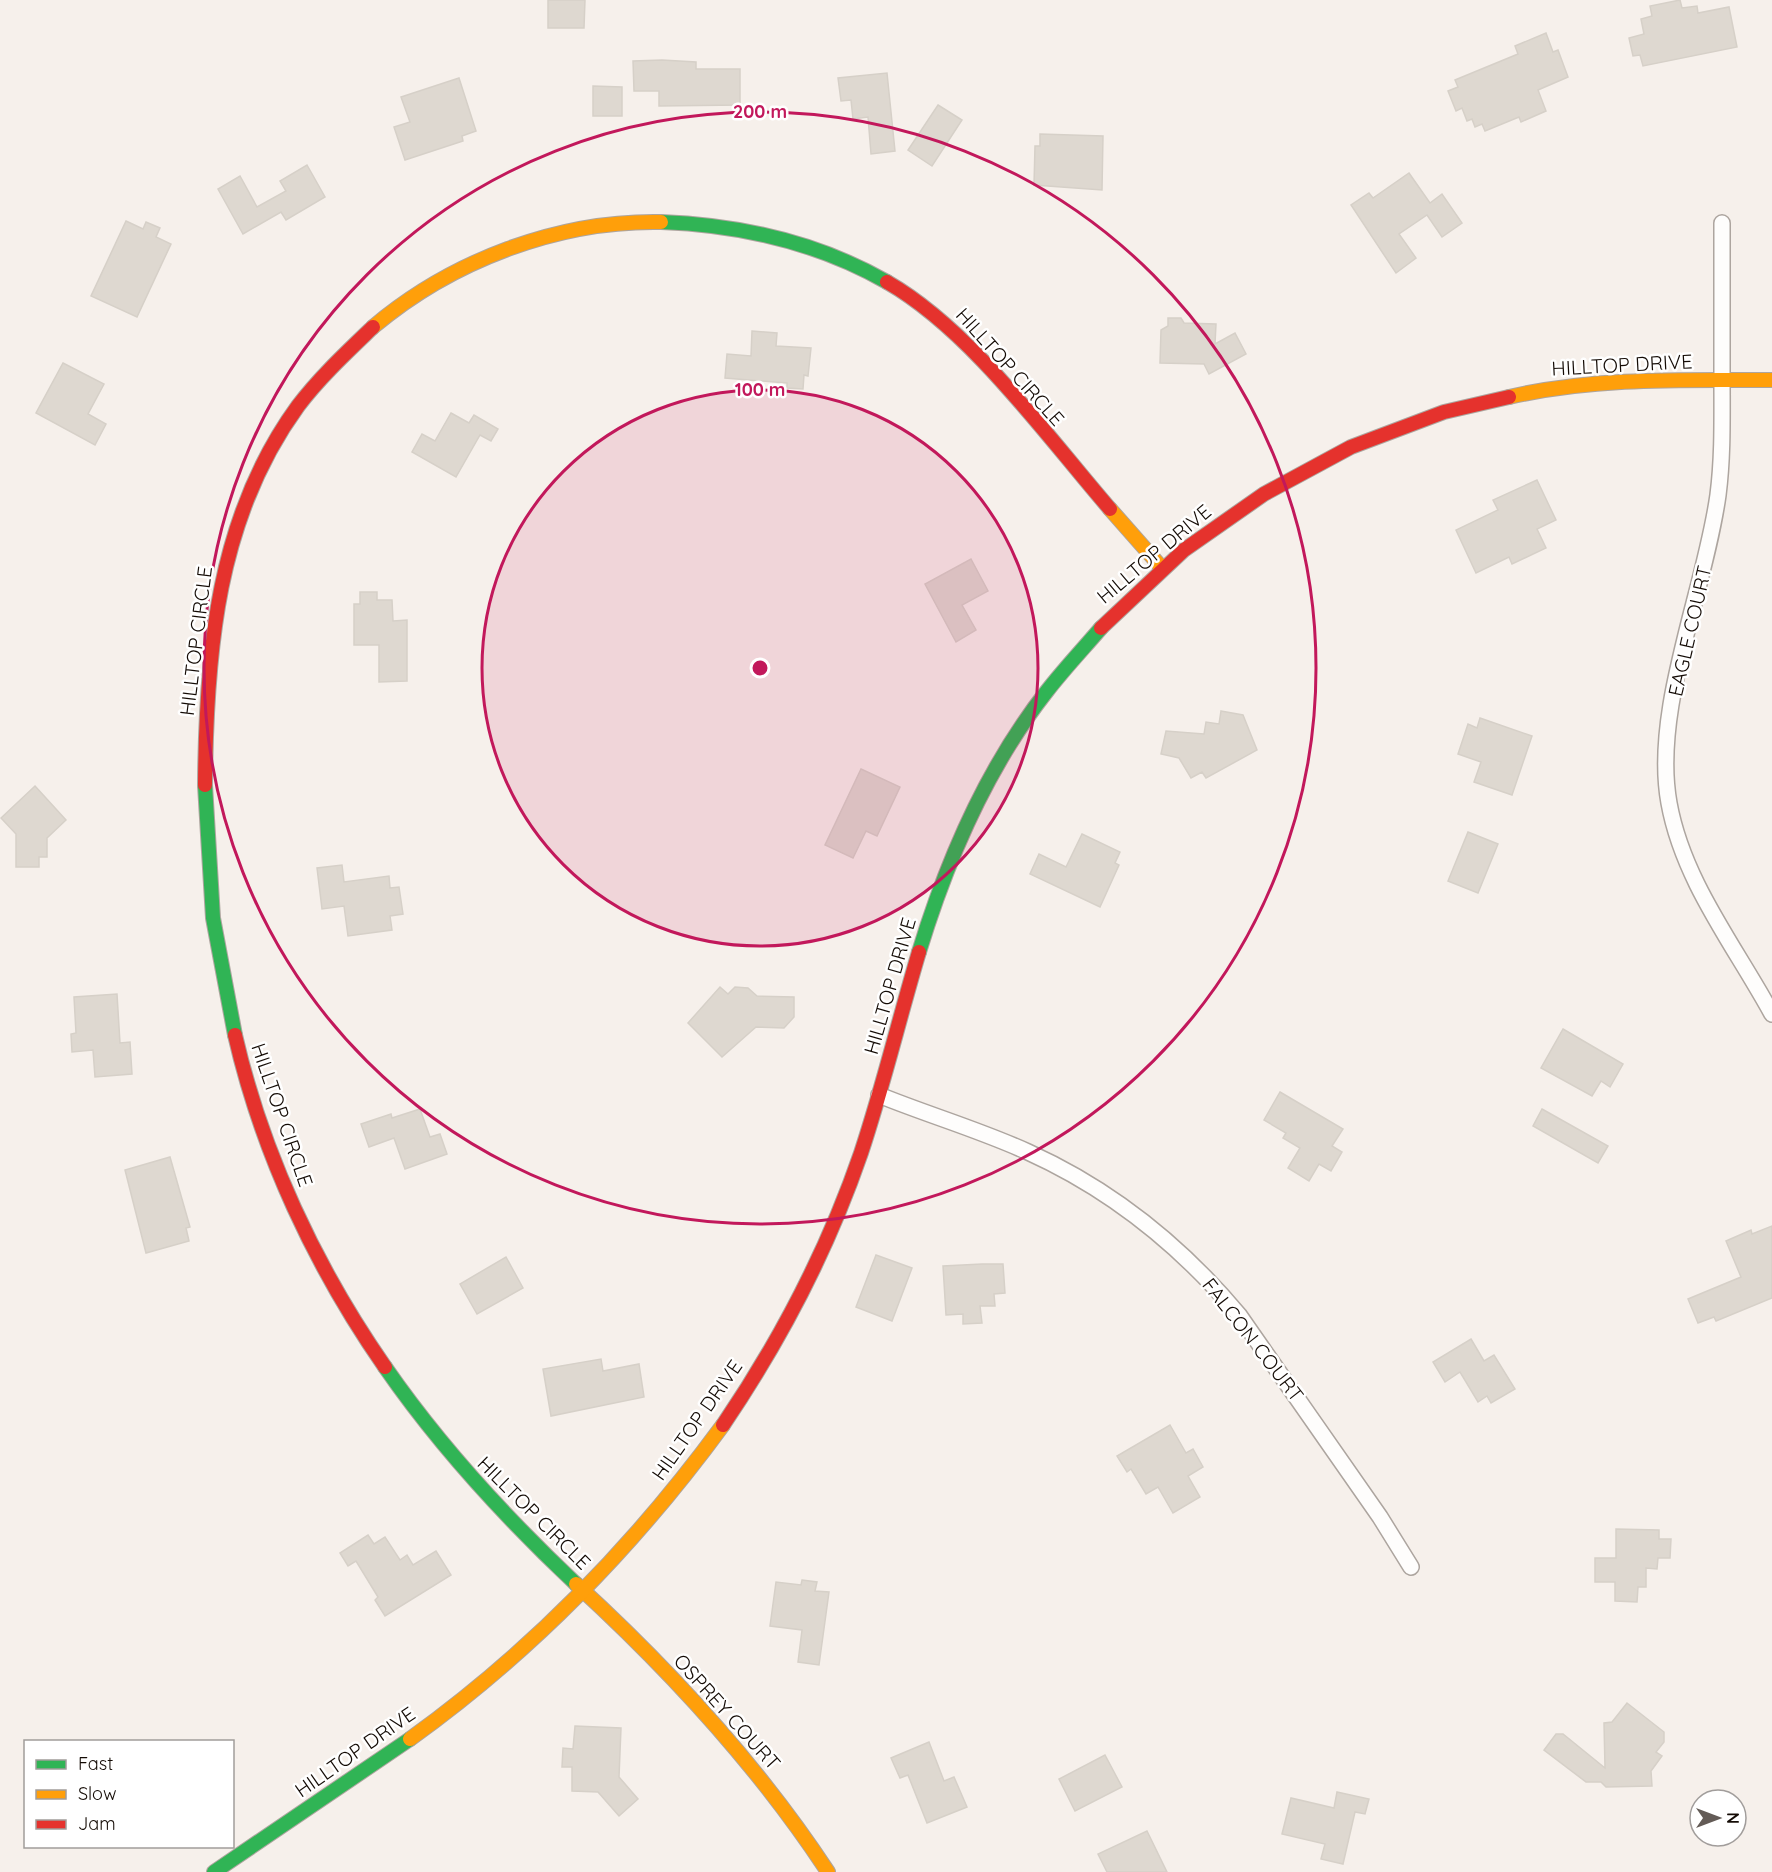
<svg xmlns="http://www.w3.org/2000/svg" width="1772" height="1872" font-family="Quicksand,sans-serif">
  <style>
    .building { fill: #ded8d0; stroke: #d6d0c8; stroke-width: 1.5 }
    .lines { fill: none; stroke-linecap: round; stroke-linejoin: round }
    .street-casing { stroke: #ada59f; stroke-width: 18 }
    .fast-casing { stroke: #ada59f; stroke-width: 16 }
    .slow-casing { stroke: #ada59f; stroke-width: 16 }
    .jam-casing { stroke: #ada59f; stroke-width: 16 }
    .street { stroke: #fefdfc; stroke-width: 15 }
    .fast { stroke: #30b455; stroke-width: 14 }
    .slow { stroke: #ff9f0a; stroke-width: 14 }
    .jam { stroke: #e5322d; stroke-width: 14 }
    .ring { fill: none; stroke: #c2185b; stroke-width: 3 }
    .labels { text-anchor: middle; stroke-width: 5; stroke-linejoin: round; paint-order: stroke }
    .street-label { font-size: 20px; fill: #140b05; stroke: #fff }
    .centre { fill: #c2185b; stroke: #fff; stroke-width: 3 }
    .ring-label { font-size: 18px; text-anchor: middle; font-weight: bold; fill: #c2185b; stroke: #fff; stroke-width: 5; stroke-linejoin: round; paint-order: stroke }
  </style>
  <rect width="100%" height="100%" fill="#f6f0eb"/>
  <!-- building -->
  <g class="building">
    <path d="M 548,0 L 585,0 L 584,28 L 548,28 Z"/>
    <path d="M 1680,0 L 1682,8 L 1697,6 L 1698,13 L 1729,7 L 1737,47 L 1643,66 L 1640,55 L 1633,56 L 1629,38 L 1644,34 L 1641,19 L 1652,16 L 1650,6 Z"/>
    <path d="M 1546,33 L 1553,52 L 1558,50 L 1568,77 L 1538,90 L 1546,111 L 1521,122 L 1519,117 L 1485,131 L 1482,124 L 1475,127 L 1472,119 L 1467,121 L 1462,108 L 1456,111 L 1448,91 L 1458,87 L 1455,80 L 1518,54 L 1515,46 Z"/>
    <path d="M 662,60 L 696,62 L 696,69 L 740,69 L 740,105 L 659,106 L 659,91 L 634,91 L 633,61 Z"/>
    <path d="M 887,73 L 895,151 L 871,154 L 868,117 L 853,119 L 851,100 L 841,101 L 838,78 Z"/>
    <path d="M 459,78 L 476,131 L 462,136 L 463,141 L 405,160 L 394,127 L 410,122 L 401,97 Z"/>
    <path d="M 593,86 L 622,87 L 622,116 L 593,116 Z"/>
    <path d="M 938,105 L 962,120 L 932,166 L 908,150 Z"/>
    <path d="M 1040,134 L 1103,136 L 1102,190 L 1034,185 L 1035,146 L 1040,146 Z"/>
    <path d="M 307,165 L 325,197 L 286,220 L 281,212 L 243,234 L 218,189 L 240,176 L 257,207 L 286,191 L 280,181 Z"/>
    <path d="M 1409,173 L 1430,203 L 1442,194 L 1462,223 L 1442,237 L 1427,215 L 1399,234 L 1416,258 L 1396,273 L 1351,205 L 1369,193 L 1373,198 Z"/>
    <path d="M 126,221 L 143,229 L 146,222 L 160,228 L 156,237 L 171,244 L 137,317 L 91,296 Z"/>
    <path d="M 1168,318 L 1181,318 L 1184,323 L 1216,324 L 1215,344 L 1235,333 L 1246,354 L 1209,374 L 1204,364 L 1160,363 L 1161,330 L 1168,326 Z"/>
    <path d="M 752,331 L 777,333 L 776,346 L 811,348 L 808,376 L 804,375 L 803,389 L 787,388 L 787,383 L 725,378 L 727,354 L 751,356 Z"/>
    <path d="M 63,363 L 104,384 L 88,414 L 106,424 L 95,445 L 36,413 Z"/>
    <path d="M 451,413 L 469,423 L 474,415 L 498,429 L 491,441 L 480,435 L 456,477 L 412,452 L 422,434 L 435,441 Z"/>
    <path d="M 1537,480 L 1556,520 L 1537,529 L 1546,548 L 1512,564 L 1509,557 L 1476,573 L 1456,530 L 1498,510 L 1493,500 Z"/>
    <path d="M 971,559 L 988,591 L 962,605 L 976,630 L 956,642 L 925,584 Z"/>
    <path d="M 360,592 L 377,592 L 377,600 L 392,600 L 393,621 L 407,620 L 407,681 L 379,682 L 379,645 L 354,645 L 354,604 L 360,604 Z"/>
    <path d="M 1221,711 L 1243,715 L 1257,750 L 1206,778 L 1202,772 L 1191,778 L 1179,758 L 1161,754 L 1166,731 L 1204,734 L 1206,722 L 1219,724 Z"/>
    <path d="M 1480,718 L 1532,736 L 1512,795 L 1474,782 L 1481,762 L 1458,754 L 1468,724 L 1477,728 Z"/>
    <path d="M 861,769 L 900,787 L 877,836 L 866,831 L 853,858 L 825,845 Z"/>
    <path d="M 35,786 L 66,820 L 47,838 L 47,857 L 39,857 L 39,867 L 16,867 L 16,834 L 1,818 Z"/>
    <path d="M 1468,832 L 1498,844 L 1478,893 L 1448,881 Z"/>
    <path d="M 1082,834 L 1120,852 L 1115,863 L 1119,865 L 1100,907 L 1030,874 L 1039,854 L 1066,867 Z"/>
    <path d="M 342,865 L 344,882 L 389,876 L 390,888 L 399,887 L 403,914 L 390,916 L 392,930 L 348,936 L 344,906 L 322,909 L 317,868 Z"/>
    <path d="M 720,987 L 728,994 L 735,987 L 748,988 L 757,996 L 794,997 L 794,1017 L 784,1028 L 756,1027 L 722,1057 L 688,1023 Z"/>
    <path d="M 117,994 L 120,1043 L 130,1042 L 132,1074 L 95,1077 L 93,1050 L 72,1052 L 71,1034 L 76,1033 L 74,997 Z"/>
    <path d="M 1563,1029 L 1623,1064 L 1610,1087 L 1601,1081 L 1592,1096 L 1541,1068 Z"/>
    <path d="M 1280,1092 L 1343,1129 L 1332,1146 L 1342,1152 L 1331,1171 L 1319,1164 L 1309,1181 L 1288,1168 L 1300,1148 L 1283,1138 L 1286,1133 L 1264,1120 Z"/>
    <path d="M 420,1109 L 430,1137 L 440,1134 L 447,1154 L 405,1169 L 394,1138 L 369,1147 L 361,1124 L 391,1114 L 392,1118 Z"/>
    <path d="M 1542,1109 L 1608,1146 L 1598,1163 L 1533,1126 Z"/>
    <path d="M 170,1157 L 190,1227 L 186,1228 L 189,1241 L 146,1253 L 125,1170 Z"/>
    <path d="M 1772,1226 L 1772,1298 L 1716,1321 L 1714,1317 L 1698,1323 L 1688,1299 L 1741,1277 L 1726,1241 L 1751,1230 L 1752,1234 Z"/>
    <path d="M 876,1255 L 912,1268 L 892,1321 L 856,1307 Z"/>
    <path d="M 506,1257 L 523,1288 L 477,1314 L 460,1284 Z"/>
    <path d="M 982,1264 L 1003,1264 L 1005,1293 L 994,1294 L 995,1306 L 980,1306 L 982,1323 L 963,1324 L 963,1314 L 946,1315 L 943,1266 Z"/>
    <path d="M 1471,1339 L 1484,1361 L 1494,1355 L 1515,1389 L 1491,1403 L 1487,1396 L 1478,1402 L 1460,1372 L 1445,1382 L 1433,1362 Z"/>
    <path d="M 601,1359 L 603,1371 L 639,1364 L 644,1397 L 551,1416 L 543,1369 Z"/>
    <path d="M 1170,1425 L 1186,1453 L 1193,1449 L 1203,1467 L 1188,1476 L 1200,1497 L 1173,1513 L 1158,1487 L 1146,1494 L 1131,1469 L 1127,1472 L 1117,1456 Z"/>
    <path d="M 1616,1529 L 1659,1530 L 1659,1539 L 1671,1539 L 1670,1558 L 1658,1558 L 1657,1569 L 1646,1568 L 1646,1587 L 1638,1587 L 1637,1602 L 1615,1601 L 1615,1582 L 1595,1582 L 1595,1558 L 1616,1558 Z"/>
    <path d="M 368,1535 L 374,1544 L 385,1537 L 400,1560 L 407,1555 L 413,1565 L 436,1551 L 451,1575 L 385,1616 L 375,1600 L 378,1597 L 356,1561 L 348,1566 L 340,1553 Z"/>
    <path d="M 802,1580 L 817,1582 L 815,1591 L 829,1592 L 819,1665 L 798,1662 L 802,1630 L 770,1626 L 776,1582 L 801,1585 Z"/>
    <path d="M 1627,1703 L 1664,1732 L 1664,1742 L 1656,1752 L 1662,1756 L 1651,1771 L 1652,1786 L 1606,1787 L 1601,1782 L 1586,1782 L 1544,1750 L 1556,1734 L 1563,1734 L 1605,1768 L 1604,1723 L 1612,1722 Z"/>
    <path d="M 575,1726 L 621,1728 L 619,1777 L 638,1799 L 619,1816 L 598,1792 L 572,1791 L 572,1767 L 562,1767 L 563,1748 L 573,1749 Z"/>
    <path d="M 929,1742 L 944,1781 L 954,1777 L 967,1807 L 927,1823 L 908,1775 L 900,1778 L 891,1758 Z"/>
    <path d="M 1105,1755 L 1122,1787 L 1075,1811 L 1059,1779 Z"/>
    <path d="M 1337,1792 L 1369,1799 L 1365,1814 L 1355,1812 L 1343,1864 L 1321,1859 L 1325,1844 L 1282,1834 L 1291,1798 L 1334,1808 Z"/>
    <path d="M 1147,1831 L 1167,1872 L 1107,1872 L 1098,1854 Z"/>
  </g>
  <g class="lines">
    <defs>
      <g id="street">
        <path d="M 1722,223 C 1722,275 1722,326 1722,378 C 1722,417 1723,456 1718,495 C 1705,590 1652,710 1669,803 C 1683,881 1735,946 1772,1014"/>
        <path d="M 879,1095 C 928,1115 980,1130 1028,1152 C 1110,1189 1181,1246 1239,1315 L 1380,1517 L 1411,1567"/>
      </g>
      <g id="fast">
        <path d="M 661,222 C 741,225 817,242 887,282"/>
        <path d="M 205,785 L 213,918 L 235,1035"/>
        <path d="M 919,952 C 947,860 987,767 1047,691 C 1064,669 1083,649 1101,628"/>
        <path d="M 385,1367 C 441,1448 505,1517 576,1584"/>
        <path d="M 214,1872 L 410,1739"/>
      </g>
      <g id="slow">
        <path d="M 373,327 C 451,261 558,220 661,222"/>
        <path d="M 1509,397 C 1595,377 1684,380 1772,380"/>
        <path d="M 1110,509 L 1162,568"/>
        <path d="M 576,1584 C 671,1671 757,1764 828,1872"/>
        <path d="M 410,1739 C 531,1652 635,1545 723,1425"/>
      </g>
      <g id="jam">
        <path d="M 887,282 C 971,330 1046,435 1110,509"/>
        <path d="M 1101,628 L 1184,550 L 1264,494 L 1351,447 L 1444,412 L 1509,397"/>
        <path d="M 205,785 C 206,652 217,517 298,406 C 320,377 347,352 373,327"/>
        <path d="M 235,1035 C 262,1153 316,1268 385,1367"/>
        <path d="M 723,1425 C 780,1341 828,1249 861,1153 C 883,1087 899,1019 919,952"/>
      </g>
    </defs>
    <!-- street casing -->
    <use href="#street" class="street-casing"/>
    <!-- fast casing -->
    <use href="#fast" class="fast-casing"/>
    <!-- slow casing -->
    <use href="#slow" class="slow-casing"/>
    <!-- jam casing -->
    <use href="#jam" class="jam-casing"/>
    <!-- street -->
    <use href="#street" class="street"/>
    <!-- fast -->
    <use href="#fast" class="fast"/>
    <!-- slow -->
    <use href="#slow" class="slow"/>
    <!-- jam -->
    <use href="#jam" class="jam"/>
  </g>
  <!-- distance rings -->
  <circle cx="760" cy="668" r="278" fill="#c2185b" fill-opacity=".12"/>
  <g class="ring">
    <circle cx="760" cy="668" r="278"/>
    <circle cx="760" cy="668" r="556"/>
  </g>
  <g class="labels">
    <!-- street labels -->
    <g class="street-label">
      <text transform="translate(1622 365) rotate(-3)" y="7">HILLTOP DRIVE</text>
      <text transform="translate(1010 367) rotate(48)" y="7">HILLTOP CIRCLE</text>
      <text transform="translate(1154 554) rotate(-40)" y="7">HILLTOP DRIVE</text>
      <text transform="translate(1690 631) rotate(-77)" y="7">EAGLE COURT</text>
      <text transform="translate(196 641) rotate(-83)" y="7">HILLTOP CIRCLE</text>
      <text transform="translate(890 986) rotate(-74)" y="7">HILLTOP DRIVE</text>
      <text transform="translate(282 1115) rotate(71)" y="7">HILLTOP CIRCLE</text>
      <text transform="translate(1253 1340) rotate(52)" y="7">FALCON COURT</text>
      <text transform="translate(697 1420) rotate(-55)" y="7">HILLTOP DRIVE</text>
      <text transform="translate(534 1513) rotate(45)" y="7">HILLTOP CIRCLE</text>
      <text transform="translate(727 1712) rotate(48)" y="7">OSPREY COURT</text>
      <text transform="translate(355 1752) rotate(-35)" y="7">HILLTOP DRIVE</text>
    </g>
  </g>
  <circle cx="760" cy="668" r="9" class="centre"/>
  <g class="ring-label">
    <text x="760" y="118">200 m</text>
    <text x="760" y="396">100 m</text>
  </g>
  <!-- legend -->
  <rect x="24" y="1740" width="210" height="108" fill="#ffffff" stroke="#a19d9b" stroke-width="1.5"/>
  <rect x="36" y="1760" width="30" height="9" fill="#30b455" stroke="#a19d9b" stroke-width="1.5"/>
  <text x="78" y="1770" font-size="18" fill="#140b05">Fast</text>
  <rect x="36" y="1790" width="30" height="9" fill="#ff9f0a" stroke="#a19d9b" stroke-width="1.5"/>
  <text x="78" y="1800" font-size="18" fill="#140b05">Slow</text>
  <rect x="36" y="1820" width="30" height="9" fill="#e5322d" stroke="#a19d9b" stroke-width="1.5"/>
  <text x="78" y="1830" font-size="18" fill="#140b05">Jam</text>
  <!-- north arrow -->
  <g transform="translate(1718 1818) rotate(90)"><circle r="28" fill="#ffffff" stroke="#a19d9b" stroke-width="1.5"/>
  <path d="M0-4.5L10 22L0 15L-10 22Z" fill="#635b56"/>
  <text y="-9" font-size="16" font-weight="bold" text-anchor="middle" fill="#140b05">N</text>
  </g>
</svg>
